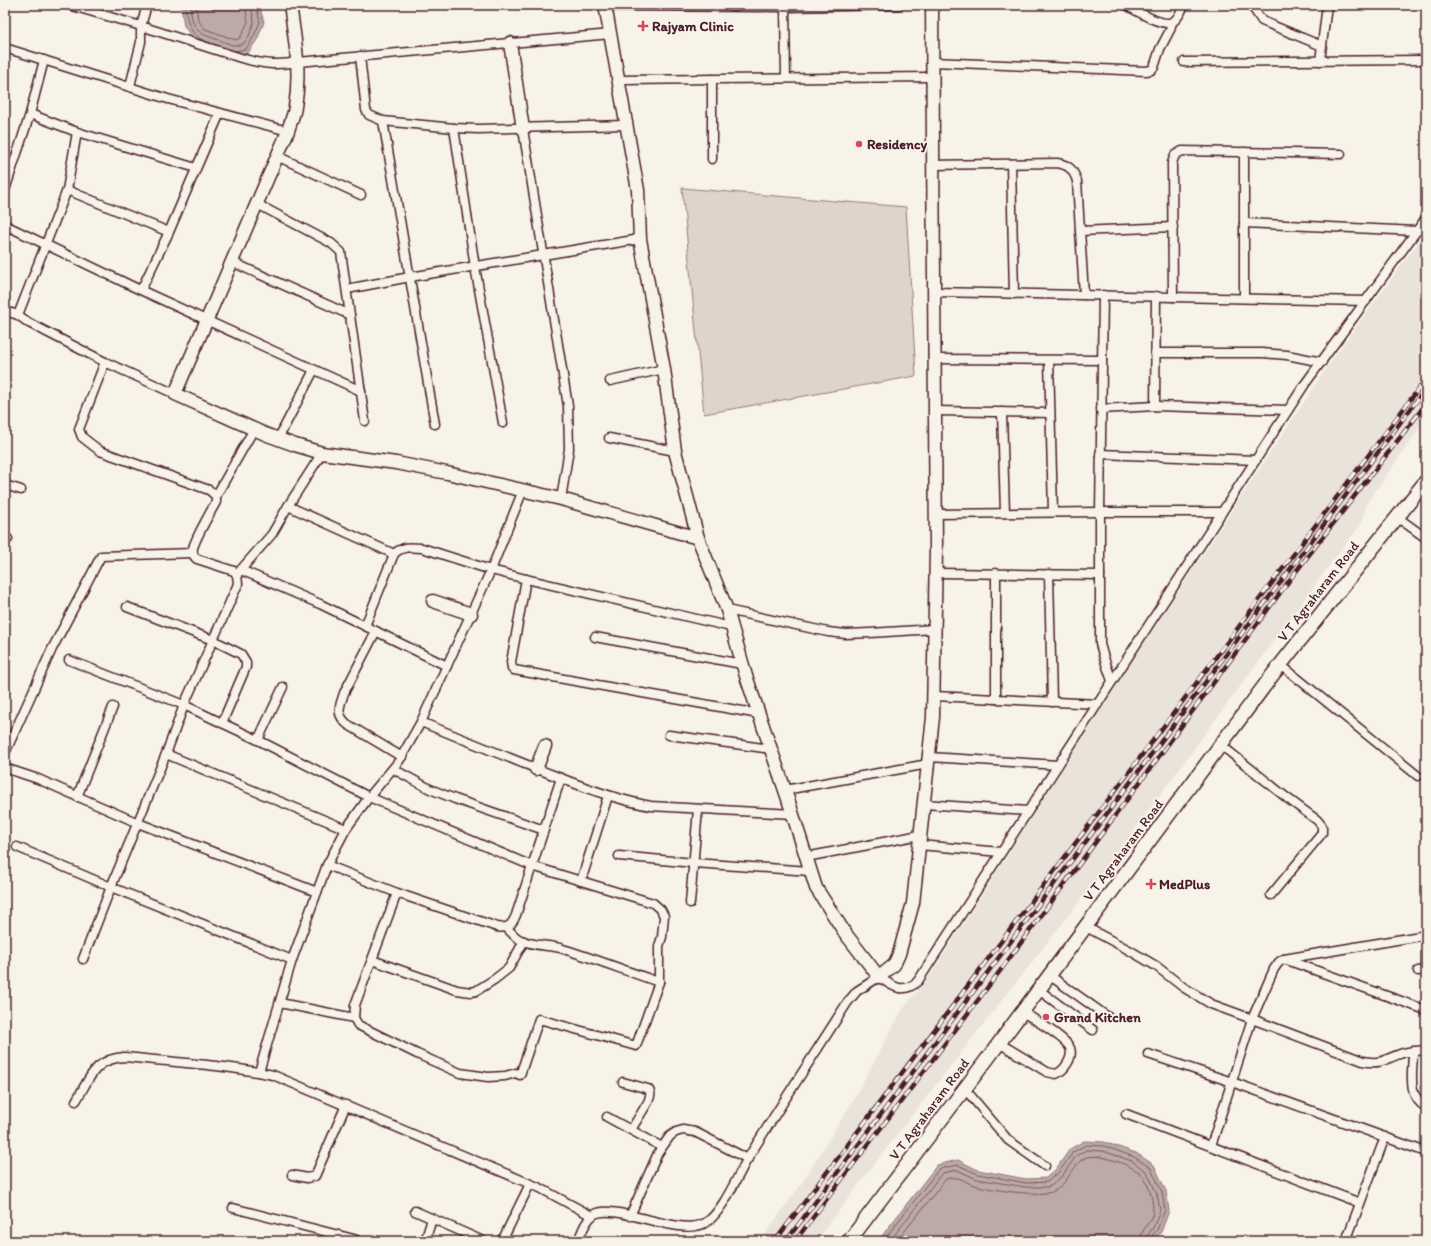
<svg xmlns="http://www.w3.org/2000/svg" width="1431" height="1246" font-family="Itim,sans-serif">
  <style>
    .built { fill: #eae3da }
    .green { fill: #ded4cc; stroke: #947a7c }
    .water { fill: #bcaaa7; stroke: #8e7275 }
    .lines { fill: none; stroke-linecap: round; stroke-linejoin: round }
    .shore { stroke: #78575d; stroke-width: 1 }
    .street-casing { stroke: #4a1f2b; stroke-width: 11 }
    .secondary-casing { stroke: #4a1f2b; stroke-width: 15 }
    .primary-casing { stroke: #4a1f2b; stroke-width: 16 }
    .street { stroke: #f7f3e8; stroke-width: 8 }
    .secondary { stroke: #f7f3e8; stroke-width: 12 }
    .primary { stroke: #f7f3e8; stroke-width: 13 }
    .rail-casing { stroke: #4a1f2b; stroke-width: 4.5 }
    .rail { stroke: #f7f3e8; stroke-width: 3; stroke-dasharray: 9; stroke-linecap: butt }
    .poi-dot { fill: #d1495b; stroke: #f7f3e8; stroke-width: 1.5 }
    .labels { text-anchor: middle; stroke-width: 4; stroke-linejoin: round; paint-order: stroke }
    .poi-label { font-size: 14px; font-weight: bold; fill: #4a1f2b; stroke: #f7f3e8; text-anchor: start }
    .street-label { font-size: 14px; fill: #4a1f2b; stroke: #f7f3e8 }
  </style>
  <rect width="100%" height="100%" fill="#f7f3e8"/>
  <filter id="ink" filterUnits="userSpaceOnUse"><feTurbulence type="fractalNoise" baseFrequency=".025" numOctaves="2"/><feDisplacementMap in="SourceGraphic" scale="8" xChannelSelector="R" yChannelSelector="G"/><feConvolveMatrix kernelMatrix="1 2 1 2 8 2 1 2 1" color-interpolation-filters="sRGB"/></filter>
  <g filter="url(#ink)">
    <!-- built -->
    <path class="built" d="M 1426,232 L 1426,419 L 1367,503 L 1361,525 L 1340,551 L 1112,860 L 892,1141 L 816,1241 L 760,1241 L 802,1183 L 852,1102 L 901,1012 L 933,971 L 1136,655 L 1334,357 Z"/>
    <!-- green -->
    <path class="green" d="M 682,188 L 906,207 L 916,376 L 704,414 Z"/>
    <!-- water -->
    <g class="water">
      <path d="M 181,5 L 259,5 L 264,22 L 257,40 L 248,53 L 234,55 L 196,43 L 184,26 Z"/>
      <path d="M 1084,1141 L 1104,1142 L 1136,1153 L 1154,1165 L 1166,1191 L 1169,1211 L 1161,1232 L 1153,1241 L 878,1241 L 937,1165 L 958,1160 L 978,1170 L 1026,1179 L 1046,1178 L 1056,1169 L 1070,1149 Z"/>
      <path d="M 614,1237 L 651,1238 L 676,1241 L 596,1241 Z"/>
    </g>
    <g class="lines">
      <!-- shore -->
      <g class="shore">
        <path d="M 185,5 C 188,25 189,36 210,43"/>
        <path d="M 190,5 C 193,32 197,33 222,41 C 229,44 235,47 243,44 L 249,36 L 254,22 L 251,5"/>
        <path d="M 196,5 L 198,20 L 205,29 L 236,40 L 240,38 L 248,22 L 245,5"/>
        <path d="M 235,51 L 246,49 L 253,38 L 260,22 L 256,5"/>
        <path d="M 883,1241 L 939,1169 L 958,1165 L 978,1174 L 1026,1183 L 1047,1182 L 1059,1172 L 1073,1152 L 1086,1145 L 1104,1146 L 1134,1157 L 1151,1168 L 1162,1192 L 1165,1210 L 1157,1230 L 1151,1237 L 1151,1241"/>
        <path d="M 890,1241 L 942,1173 L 957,1170 L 977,1179 L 1025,1187 L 1048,1187 L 1052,1185 L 1063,1175 L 1076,1156 L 1086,1150 L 1103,1151 L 1132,1161 L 1147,1172 L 1157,1194 L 1160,1210 L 1153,1228 L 1147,1236 L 1146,1241"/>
        <path d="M 897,1241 L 946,1179 C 962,1175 961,1181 974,1185 C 994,1190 1026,1195 1047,1193 C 1067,1191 1071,1163 1087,1157 C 1098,1153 1136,1166 1143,1176 C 1148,1184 1153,1198 1153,1208 C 1154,1221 1140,1229 1140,1241"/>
      </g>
      <defs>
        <g id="street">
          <path d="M 69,5 L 141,26 L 241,58 C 263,64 275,66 298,62 L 611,34"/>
          <path d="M 785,5 L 786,78"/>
          <path d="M 1126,5 C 1136,10 1164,29 1174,21 C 1179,17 1182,10 1184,5"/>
          <path d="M 1251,5 L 1262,21 L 1322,46"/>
          <path d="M 605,6 L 785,7 L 899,5"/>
          <path d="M 5,48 L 168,99 L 288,131"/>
          <path d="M 360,56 L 366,110 L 369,115 L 383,121 L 454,128 L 478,129 L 626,125"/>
          <path d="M 1320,61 L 1327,5"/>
          <path d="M 932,62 L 1146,71 L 1151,70 L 1154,67 L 1160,49 L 1170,30 L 1172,22"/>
          <path d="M 1184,62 L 1426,60"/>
          <path d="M 619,80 L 932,77"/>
          <path d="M 130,86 L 141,42 L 141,26 L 147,5"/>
          <path d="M 30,114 L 77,132 L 196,168"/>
          <path d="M 383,121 L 435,424"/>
          <path d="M 454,128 L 475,267 L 503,423"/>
          <path d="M 523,129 L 568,406 L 569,449 L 561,499"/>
          <path d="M 277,156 L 361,195"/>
          <path d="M 712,159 L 712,79"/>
          <path d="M 1011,164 L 1014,294"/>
          <path d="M 933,165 L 1057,163 C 1069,165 1073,169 1077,181 L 1084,295"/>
          <path d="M 5,190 L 30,114 L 44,60"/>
          <path d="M 67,190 L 169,232"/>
          <path d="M 257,204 L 331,243 L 341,252 L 365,421"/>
          <path d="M 1244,223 L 1417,231"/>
          <path d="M 5,225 L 136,288 L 361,391"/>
          <path d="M 1080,231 L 1173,227"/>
          <path d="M 232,262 L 350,315"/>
          <path d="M 347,289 L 410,277 L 640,239"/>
          <path d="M 141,290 L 169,232 L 220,113"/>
          <path d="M 934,292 L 1366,301"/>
          <path d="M 1103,295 L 1100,512 L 1100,644 L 1104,658 L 1112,681"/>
          <path d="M 1173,297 L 1172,163 L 1175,155 L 1182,151 L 1341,154"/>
          <path d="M 1244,298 L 1244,152"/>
          <path d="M 5,311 L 18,315 L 29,323 L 105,362 L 175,394"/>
          <path d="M 18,315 L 67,190 L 77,132"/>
          <path d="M 1155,353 L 1262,353 L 1287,355 L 1322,362"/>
          <path d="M 934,359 L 1102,360"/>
          <path d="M 1049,360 L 1053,512"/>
          <path d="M 610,381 L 664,369"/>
          <path d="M 1155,406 L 1156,296"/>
          <path d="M 1101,409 L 1155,406 L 1288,410"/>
          <path d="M 935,411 L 1050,413"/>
          <path d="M 1002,412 L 1005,513"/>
          <path d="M 609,438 L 675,451"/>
          <path d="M 278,439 L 314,370"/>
          <path d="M 1100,454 L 1256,460"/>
          <path d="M 5,485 L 21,490"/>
          <path d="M 216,496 L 254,429"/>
          <path d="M 288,506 L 394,554"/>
          <path d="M 936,514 L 1100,512 L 1222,512"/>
          <path d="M 1397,517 L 1426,538"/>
          <path d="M 5,538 L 8,539"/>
          <path d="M 241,570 L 320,604 L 447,666"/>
          <path d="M 238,573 L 272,534 L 288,506 L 322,453"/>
          <path d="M 936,573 L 1100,575"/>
          <path d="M 1049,574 L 1052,702"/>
          <path d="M 526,579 L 511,662 L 512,668 L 514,670 L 759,714"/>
          <path d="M 127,607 L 213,640 L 241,654 L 246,662 L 246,667 L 222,723"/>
          <path d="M 727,610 L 828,632 L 846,634 L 870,633 L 935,629"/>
          <path d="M 365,626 L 394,554 C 402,546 411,547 422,548 L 491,570 L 526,579 L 731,627"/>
          <path d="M 376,631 L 344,693 C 340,706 335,713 347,724 L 402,757"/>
          <path d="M 595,637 L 742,664"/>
          <path d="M 69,660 L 184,705 L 258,740 L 369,797 L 532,866 L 653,903 L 661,910 L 664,916 L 662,937 L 659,946 L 659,982 L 636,1046 L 539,1019 L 520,1075 L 516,1073 L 505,1076 L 488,1077 L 460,1073 L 417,1054 L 358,1025 L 354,1018 L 355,1005 L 397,893"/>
          <path d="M 1281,665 L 1418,776"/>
          <path d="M 934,696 L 1098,704"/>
          <path d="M 996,699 L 996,573"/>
          <path d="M 421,722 C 465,740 509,758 553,775 C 585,788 617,800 651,806 L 793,814"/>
          <path d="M 669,735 L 771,749"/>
          <path d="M 258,740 L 283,687"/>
          <path d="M 1221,745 L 1287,798 L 1317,820 L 1322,826 L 1322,833 L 1319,837 L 1271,895"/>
          <path d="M 5,753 L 52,649 L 101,556 L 193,553"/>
          <path d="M 166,754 L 346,829"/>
          <path d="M 929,757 L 1058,765"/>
          <path d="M 5,768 L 38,779 L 138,823 L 317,892"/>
          <path d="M 397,771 L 430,789 L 455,799 L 544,830"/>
          <path d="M 785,790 L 928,764"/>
          <path d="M 77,797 L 113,707"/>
          <path d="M 924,804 L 1028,811"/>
          <path d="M 919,845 L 1001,852"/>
          <path d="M 17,847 L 111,887 L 292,960"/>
          <path d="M 619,856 L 694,863 L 810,871"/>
          <path d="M 806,857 L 920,835"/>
          <path d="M 327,865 L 397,893 L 497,927 C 508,929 512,925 516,915 L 561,778"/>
          <path d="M 581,881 L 608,796"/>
          <path d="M 690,903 L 698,809"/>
          <path d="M 1086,927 L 1129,950 L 1156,966 L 1183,987 L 1211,1004 L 1252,1019 L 1274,969 L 1279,962 L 1284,959 L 1426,935"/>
          <path d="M 507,928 C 511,932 515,938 521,940 C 533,946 547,945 560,948 C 593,958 626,971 659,982"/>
          <path d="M 83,959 L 111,887 L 166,754 L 184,705 L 238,584 L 237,575 L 234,571 L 197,559 C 193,556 192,553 193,548 C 196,537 210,513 216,502 L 216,496 L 209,490 L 100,451 L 82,437 L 79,429 L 105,362"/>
          <path d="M 1284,959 L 1426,1010"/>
          <path d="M 372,960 L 457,990 L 471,992 L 476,991 L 495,979 L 509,968 L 524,941"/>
          <path d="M 1418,971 L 1426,970"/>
          <path d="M 1049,975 L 1108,1017"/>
          <path d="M 1039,990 L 1093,1030"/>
          <path d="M 280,1003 L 354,1018"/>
          <path d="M 999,1043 L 1047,1072 L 1056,1074 C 1061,1072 1064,1069 1067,1064 C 1070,1060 1072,1053 1070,1048 C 1066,1038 1033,1019 1023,1012"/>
          <path d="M 1413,1051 C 1413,1071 1406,1096 1426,1107"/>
          <path d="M 1148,1054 L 1232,1082 L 1426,1152"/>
          <path d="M 259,1072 L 292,960 L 327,865 L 346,829 L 369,797 L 399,761 L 421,722 L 491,570 L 523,490"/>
          <path d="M 623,1082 L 648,1089 C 652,1093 650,1097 648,1102 L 631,1130"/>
          <path d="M 965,1089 L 1008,1140 L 1045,1166"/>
          <path d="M 76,1101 C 90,1078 94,1059 124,1057 C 174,1062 225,1065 273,1075 L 540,1188 L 592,1216"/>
          <path d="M 1126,1114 L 1360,1203"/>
          <path d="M 607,1117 L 662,1147"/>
          <path d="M 1211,1146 L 1252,1019 L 1363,1061 C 1383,1065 1386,1058 1403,1053 C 1411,1051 1419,1051 1426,1050"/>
          <path d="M 292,1175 L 307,1178 L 315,1176 L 346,1105"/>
          <path d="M 233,1208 L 354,1239 L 358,1241"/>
          <path d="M 415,1211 L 483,1241"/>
          <path d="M 630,1216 L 658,1153 L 670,1136 L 676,1132 L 683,1130 L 695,1132 L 748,1159"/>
          <path d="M 425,1241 L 432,1219"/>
          <path d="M 500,1241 L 504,1237 L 530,1184"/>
          <path d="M 578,1241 C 582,1232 585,1221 593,1215 C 614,1201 679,1238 705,1223 C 721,1215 738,1175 748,1158 C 780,1106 814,1055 847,1003 L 857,991 L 879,977 C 892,986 903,995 918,981 L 1305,384 L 1426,218"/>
          <path d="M 1346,1241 L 1385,1137"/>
        </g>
        <g id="secondary">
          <path d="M 290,5 C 295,39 301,72 295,107 C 294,115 290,123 288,131 L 175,394 L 265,434 L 295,445 L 322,453 L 396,463 L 447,473 L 561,499 L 698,538"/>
          <path d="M 605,5 L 638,190 L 640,239 L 664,369 L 675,451 L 698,538 L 727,610 L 746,676 L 787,796 L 816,888 L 845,933 L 879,977 L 894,965 L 899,954 L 913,903 L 933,717 L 936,550 L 932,5"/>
          <path d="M 510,43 L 523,129"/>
          <path d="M 433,601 L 471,614"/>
          <path d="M 536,769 L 545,746"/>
        </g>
        <path id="primary" d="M 849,1241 L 988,1058 L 1274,673 L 1426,481"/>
      </defs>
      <!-- street casing -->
      <use href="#street" class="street-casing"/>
      <!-- secondary casing -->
      <use href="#secondary" class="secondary-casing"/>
      <!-- primary casing -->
      <use href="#primary" class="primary-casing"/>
      <!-- street -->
      <use href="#street" class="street"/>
      <!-- secondary -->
      <use href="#secondary" class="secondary"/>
      <!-- primary -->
      <use href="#primary" class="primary"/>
      <defs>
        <g id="rail">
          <path d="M 775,1241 C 993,954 1208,665 1426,379"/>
          <path d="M 786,1241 L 1421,395"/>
          <path d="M 795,1241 L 1000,971 L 1294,574 L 1426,404"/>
        </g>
      </defs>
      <!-- rail casing -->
      <use href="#rail" class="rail-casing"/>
      <!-- rail -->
      <use href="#rail" class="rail"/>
    </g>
  </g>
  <!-- markers -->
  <g class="poi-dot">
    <path d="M641 20h4v4h4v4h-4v4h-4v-4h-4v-4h4z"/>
    <circle cx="859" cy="144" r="4"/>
    <path d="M1149 878h4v4h4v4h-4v4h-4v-4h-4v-4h4z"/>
    <circle cx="1046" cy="1017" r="4"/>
  </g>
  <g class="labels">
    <!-- poi labels -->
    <g class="poi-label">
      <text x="652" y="31">Rajyam Clinic</text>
      <text x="867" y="149">Residency</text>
      <text x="1159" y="889">MedPlus</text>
      <text x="1054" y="1022">Grand Kitchen</text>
    </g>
    <!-- street labels -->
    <g class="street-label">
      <text transform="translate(1318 591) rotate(-52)" y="5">V T Agraharam Road</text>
      <text transform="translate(1123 850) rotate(-53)" y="5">V T Agraharam Road</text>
      <text transform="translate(929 1109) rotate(-53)" y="5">V T Agraharam Road</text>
    </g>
  </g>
  <!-- margin -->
  <rect width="1431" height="1246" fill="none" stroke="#f7f3e8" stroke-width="20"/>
  <rect x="10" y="10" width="1411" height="1226" fill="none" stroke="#4a1f2b" stroke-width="1.5" filter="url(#ink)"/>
</svg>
